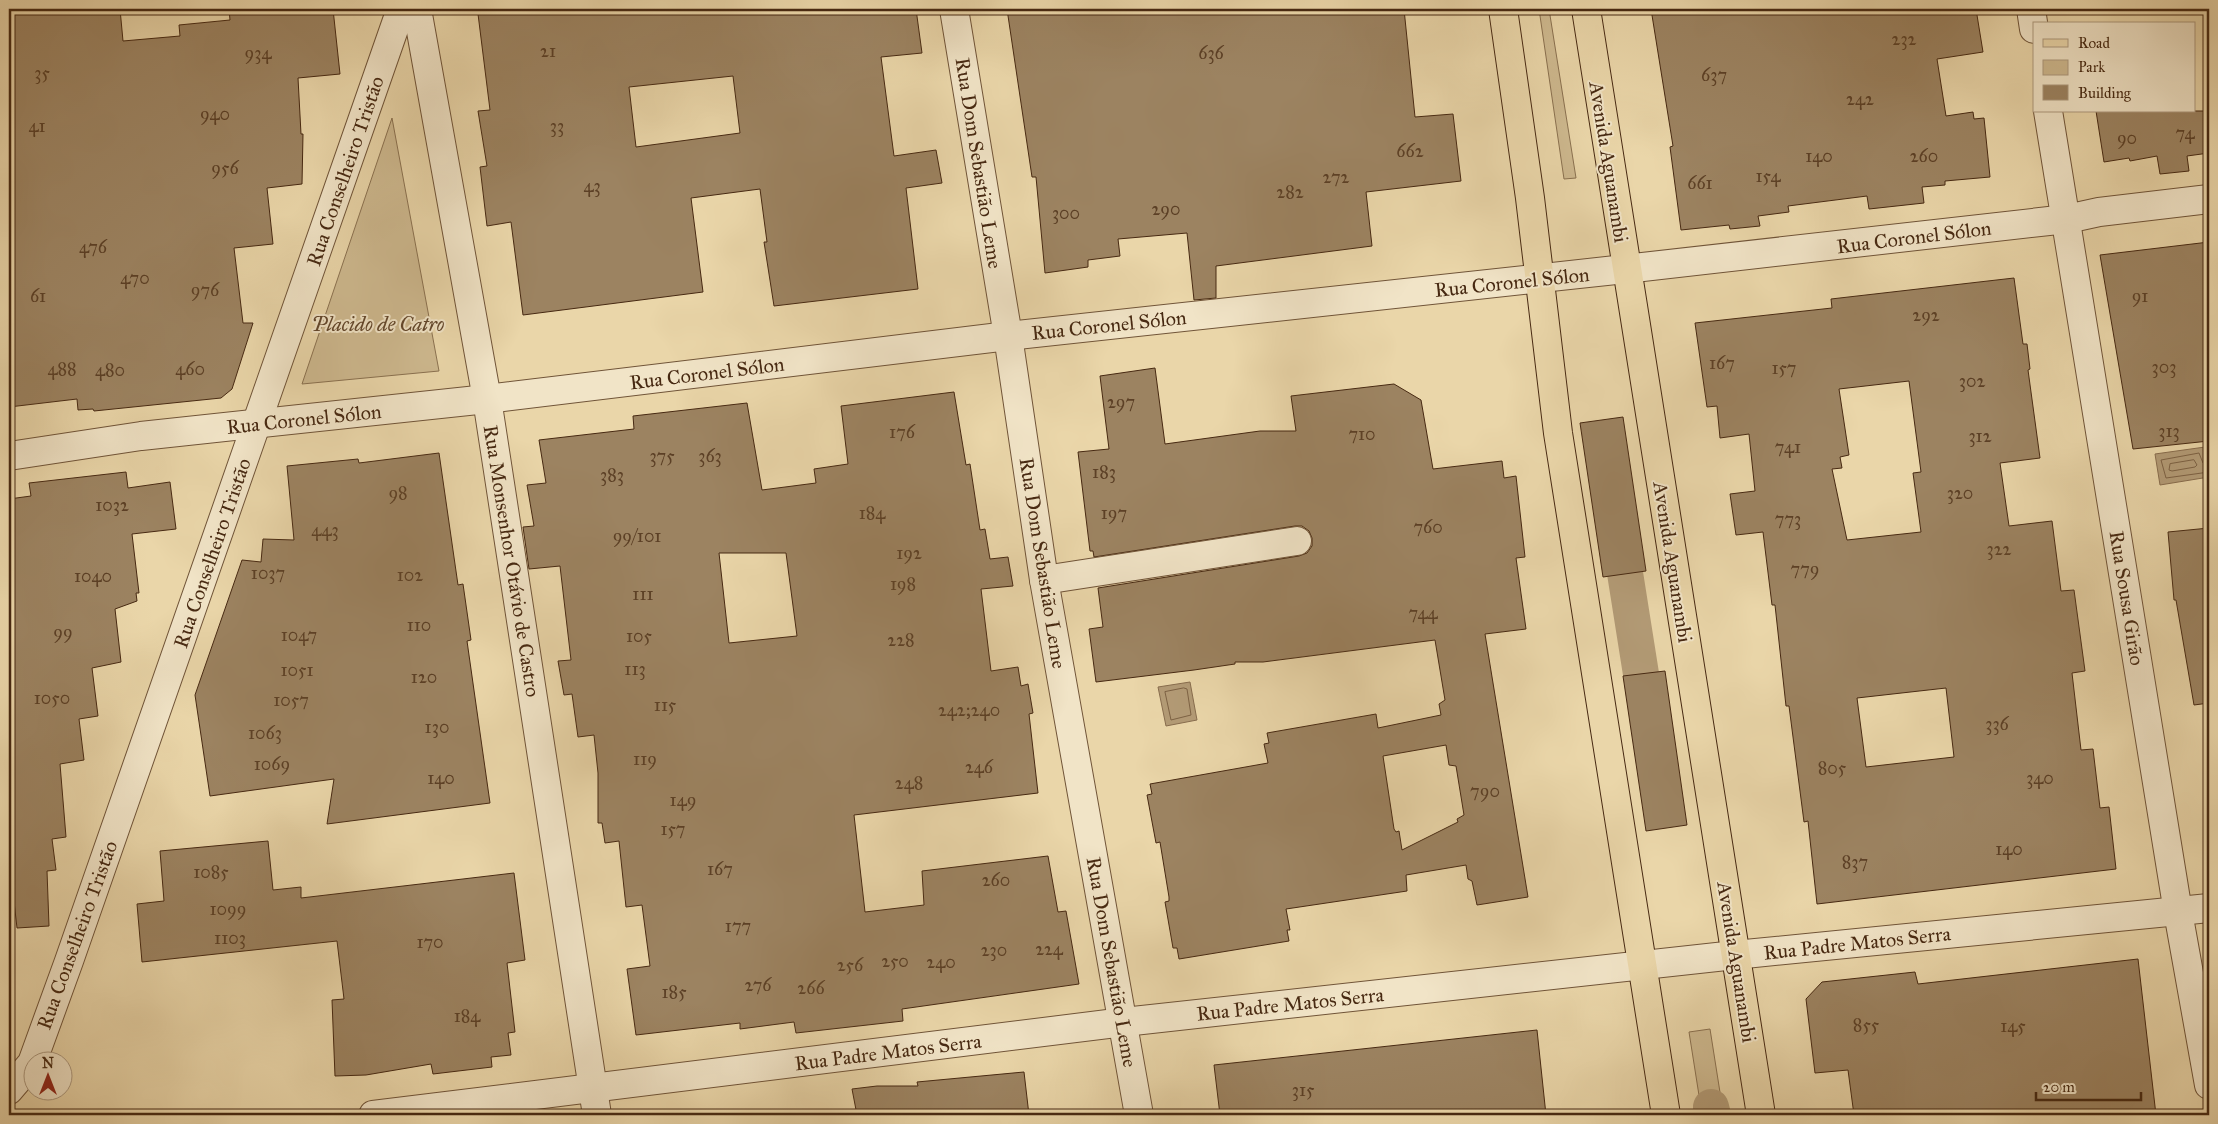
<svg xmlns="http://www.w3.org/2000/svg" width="2218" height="1124" font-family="'IM FELL Great Primer',serif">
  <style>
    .green { fill: #ceb98f; stroke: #8a7150 }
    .water { fill: #b39b76; stroke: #886d4e }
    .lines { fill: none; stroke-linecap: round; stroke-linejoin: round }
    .shore { stroke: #7d6244; stroke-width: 1 }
    .canal { stroke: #b39b76; stroke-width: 36 }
    .building { fill: #9c8361; stroke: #472912; fill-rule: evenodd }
    .minor-casing { stroke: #705438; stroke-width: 30 }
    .tertiary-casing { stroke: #705438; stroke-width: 30 }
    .primary-casing { stroke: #472912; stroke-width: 30 }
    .minor { stroke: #f1e4c7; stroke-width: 28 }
    .tertiary { stroke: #f1e4c7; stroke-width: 28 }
    .primary { stroke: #ead6a9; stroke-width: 28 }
    .labels { text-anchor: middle; stroke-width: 4; stroke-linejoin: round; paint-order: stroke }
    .number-label { font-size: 18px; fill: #5c4026 }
    .street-label { font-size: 20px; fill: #472912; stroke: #f1e4c7 }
    .park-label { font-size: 20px; font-style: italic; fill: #62462b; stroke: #f1e4c7 }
  </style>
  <rect width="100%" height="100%" fill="#ead6a9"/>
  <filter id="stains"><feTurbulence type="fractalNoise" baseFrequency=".004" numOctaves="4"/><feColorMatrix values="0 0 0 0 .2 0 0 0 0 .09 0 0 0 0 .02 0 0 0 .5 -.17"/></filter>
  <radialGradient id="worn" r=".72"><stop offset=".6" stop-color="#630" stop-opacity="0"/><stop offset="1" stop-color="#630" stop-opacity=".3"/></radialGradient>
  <!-- green -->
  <g class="green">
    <path d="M 1539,9 L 1549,9 L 1576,178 L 1564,179 Z"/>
    <path d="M 392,118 L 439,371 L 302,384 Z"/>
    <path d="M 1710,1029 L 1722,1105 L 1701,1108 L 1689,1032 Z"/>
  </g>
  <!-- water -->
  <g class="water">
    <path d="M 2205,447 L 2209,477 L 2160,485 L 2155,454 Z"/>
    <path d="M 1190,682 L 1197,720 L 1166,726 L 1158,687 Z"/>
  </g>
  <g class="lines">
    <!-- shore -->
    <g class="shore">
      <path d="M 2194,460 L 2197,465 L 2195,467 L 2172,471 L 2169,470 L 2170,464 Z"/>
      <path d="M 2209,465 L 2203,463 L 2199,453 L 2161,460 L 2166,478 L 2209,472"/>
      <path d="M 1184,688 L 1187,689 L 1191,715 L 1171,720 L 1165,692 Z"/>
    </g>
    <!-- canal -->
    <g class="canal">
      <path d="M 1625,573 L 1641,674"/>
      <path d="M 1711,1107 L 1713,1115"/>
    </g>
  </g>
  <!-- building -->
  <g class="building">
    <path d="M 9,9 L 120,9 L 123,41 L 180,36 L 179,25 L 230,20 L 229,9 L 333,9 L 340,74 L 298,78 L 301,134 L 303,134 L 302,184 L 267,188 L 273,244 L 234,248 L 243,323 L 253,323 L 232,389 L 221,398 L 94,411 L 93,409 L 78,410 L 77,399 L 9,407 Z"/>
    <path d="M 519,9 L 916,9 L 922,53 L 881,57 L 894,156 L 936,150 L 942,183 L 906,188 L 918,289 L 774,306 L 764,242 L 767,242 L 760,189 L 691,198 L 703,292 L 523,315 L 511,222 L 487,226 L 480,167 L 487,166 L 478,111 L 490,110 L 478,14 ZM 733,76 L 740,133 L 636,147 L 629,87 Z"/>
    <path d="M 1007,9 L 1404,9 L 1415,117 L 1453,114 L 1461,181 L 1366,192 L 1372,246 L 1216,266 L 1216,298 L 1194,300 L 1187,233 L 1118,239 L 1120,256 L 1088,260 L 1088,267 L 1045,273 L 1036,177 L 1032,177 Z"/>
    <path d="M 1651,9 L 1976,9 L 1983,52 L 1937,59 L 1946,116 L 1973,112 L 1974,119 L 1984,118 L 1990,177 L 1945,181 L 1945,185 L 1922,187 L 1924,203 L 1869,209 L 1867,196 L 1788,206 L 1789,212 L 1758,216 L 1760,226 L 1730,229 L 1729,225 L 1681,230 L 1670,147 L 1673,146 Z"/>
    <path d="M 2096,111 L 2209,111 L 2209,153 L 2187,156 L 2189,171 L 2160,174 L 2157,156 L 2130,161 L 2129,158 L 2104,162 Z"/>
    <path d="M 2209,242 L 2209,441 L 2133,449 L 2100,255 Z"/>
    <path d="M 2014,278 L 2023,344 L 2027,344 L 2030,369 L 2028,370 L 2040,458 L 2000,463 L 2009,526 L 2052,521 L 2061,591 L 2074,590 L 2085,671 L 2072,673 L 2081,750 L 2093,749 L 2100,808 L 2109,807 L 2116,869 L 1817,904 L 1808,821 L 1804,822 L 1789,706 L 1786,706 L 1775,605 L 1772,605 L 1763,532 L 1736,535 L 1730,494 L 1755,491 L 1749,434 L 1720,438 L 1717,406 L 1707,407 L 1695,323 L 1832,308 L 1831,299 ZM 1909,381 L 1921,472 L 1913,473 L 1921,532 L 1847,540 L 1832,469 L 1842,468 L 1840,457 L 1849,455 L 1839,389 ZM 1946,688 L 1954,757 L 1866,767 L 1857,698 Z"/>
    <path d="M 1155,368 L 1165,444 L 1260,431 L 1296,431 L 1291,396 L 1394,384 L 1421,400 L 1433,469 L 1502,461 L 1504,478 L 1516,476 L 1525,557 L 1516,558 L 1526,629 L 1485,634 L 1528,897 L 1477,905 L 1472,881 L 1468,879 L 1466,865 L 1406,875 L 1407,891 L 1286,909 L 1290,930 L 1287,930 L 1289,941 L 1179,959 L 1177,948 L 1173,948 L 1165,902 L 1169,901 L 1169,897 L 1160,842 L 1156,843 L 1147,795 L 1152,794 L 1150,784 L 1268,763 L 1264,744 L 1269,743 L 1267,733 L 1376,714 L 1378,728 L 1441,715 L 1439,704 L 1445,700 L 1435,640 L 1263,662 L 1235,662 L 1235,664 L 1194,670 L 1096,682 L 1089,629 L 1103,627 L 1098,588 L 1299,556 L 1307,553 L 1312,546 L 1312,538 L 1309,531 L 1302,526 L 1295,526 L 1094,557 L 1093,551 L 1090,551 L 1078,452 L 1109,449 L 1100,376 ZM 1446,745 L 1449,765 L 1456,766 L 1464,815 L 1457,819 L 1458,822 L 1402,850 L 1399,831 L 1396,832 L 1394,829 L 1383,756 Z"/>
    <path d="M 954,392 L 966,465 L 970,464 L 980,530 L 985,529 L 990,559 L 1008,557 L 1013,586 L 981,589 L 991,671 L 1018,667 L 1021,686 L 1028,684 L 1033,713 L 1029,714 L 1038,793 L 854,815 L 865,912 L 924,905 L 922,871 L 1048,856 L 1058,912 L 1066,911 L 1079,984 L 902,1009 L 903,1021 L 796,1033 L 794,1022 L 740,1029 L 740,1023 L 636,1035 L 627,969 L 650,966 L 642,905 L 626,907 L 619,841 L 605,843 L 602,823 L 598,823 L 598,773 L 594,735 L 578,737 L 572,694 L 564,695 L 558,661 L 571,660 L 560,566 L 529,569 L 523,527 L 534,526 L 527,485 L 546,483 L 539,440 L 634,429 L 633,416 L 747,403 L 762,490 L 816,483 L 814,469 L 848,464 L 841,406 ZM 719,553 L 786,553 L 797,636 L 729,643 Z"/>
    <path d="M 1623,417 L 1646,571 L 1603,577 L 1580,423 Z"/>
    <path d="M 439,453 L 458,585 L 463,584 L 471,640 L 467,641 L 490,803 L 327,824 L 334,779 L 210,796 L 195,695 L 242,560 L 261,562 L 263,539 L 294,540 L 287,466 L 358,459 L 359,463 Z"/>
    <path d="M 126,472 L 128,488 L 170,482 L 176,529 L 132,534 L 139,593 L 136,593 L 137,601 L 115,609 L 121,662 L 92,668 L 98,716 L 79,719 L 84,760 L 60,764 L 66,837 L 52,839 L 56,870 L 47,871 L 49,926 L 17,928 L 9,857 L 9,499 L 31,496 L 29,483 Z"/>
    <path d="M 2209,528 L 2209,703 L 2194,705 L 2176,600 L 2174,600 L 2168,532 Z"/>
    <path d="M 1665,671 L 1687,825 L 1646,831 L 1623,676 Z"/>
    <path d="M 268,841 L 273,890 L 301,887 L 301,898 L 514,873 L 525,960 L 507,963 L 515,1032 L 508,1033 L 511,1055 L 491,1057 L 492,1067 L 433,1074 L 431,1064 L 366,1075 L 335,1076 L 332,1000 L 344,999 L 337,941 L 142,962 L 137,904 L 164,901 L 160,851 Z"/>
    <path d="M 2138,959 L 2156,1115 L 1854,1115 L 1848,1070 L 1815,1073 L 1806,999 L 1822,982 L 1915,972 L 1918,984 Z"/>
    <path d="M 1537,1030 L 1546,1115 L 1220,1115 L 1214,1065 Z"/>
    <path d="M 1024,1072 L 1029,1115 L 857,1115 L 852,1089 L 877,1086 L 918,1086 L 917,1082 Z"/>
  </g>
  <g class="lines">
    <defs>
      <g id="minor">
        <path d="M 417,9 L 487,399 L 597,1115"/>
        <path d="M 954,9 L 1008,336 L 1044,580 L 1139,1115"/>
        <path d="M 2031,9 L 2034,29"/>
        <path d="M 2048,111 L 2178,912 L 2209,1085"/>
        <path d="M 1625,269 L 2067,219 L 2099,212 L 2209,199"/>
        <path d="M 1044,580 L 1297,541"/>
        <path d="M 1735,955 L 2209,908"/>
        <path d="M 9,1090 L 32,1063 L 69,961 L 401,9"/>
      </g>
      <g id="tertiary">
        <path d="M 9,456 L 141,436 L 487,399 L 1008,336 L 1625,269"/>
        <path d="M 373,1115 L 1124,1022 L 1735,955"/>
      </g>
      <g id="primary">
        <path d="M 1503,9 L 1530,198 L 1558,433 L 1666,1115"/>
        <path d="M 1586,9 L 1761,1115"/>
      </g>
    </defs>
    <!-- minor casing -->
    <use href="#minor" class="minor-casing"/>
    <!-- tertiary casing -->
    <use href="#tertiary" class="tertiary-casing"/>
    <!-- primary casing -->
    <use href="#primary" class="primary-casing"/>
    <!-- minor -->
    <use href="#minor" class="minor"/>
    <!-- tertiary -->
    <use href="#tertiary" class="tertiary"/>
    <!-- primary -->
    <use href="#primary" class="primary"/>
  </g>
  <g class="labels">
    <!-- number labels -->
    <g class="number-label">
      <text x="1904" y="45">232</text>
      <text x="548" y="57">21</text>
      <text x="258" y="59">934</text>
      <text x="1211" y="59">636</text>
      <text x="42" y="79">35</text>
      <text x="1714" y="81">637</text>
      <text x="1860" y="105">242</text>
      <text x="215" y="120">940</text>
      <text x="37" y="132">41</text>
      <text x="557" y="132">33</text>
      <text x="2185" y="139">74</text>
      <text x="2127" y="144">90</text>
      <text x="1410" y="157">662</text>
      <text x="1819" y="162">140</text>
      <text x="1924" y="162">260</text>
      <text x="225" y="174">956</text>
      <text x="1768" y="182">154</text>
      <text x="1336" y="183">272</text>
      <text x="1700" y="189">661</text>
      <text x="592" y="192">43</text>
      <text x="1290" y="198">282</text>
      <text x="1166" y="215">290</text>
      <text x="1066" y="219">300</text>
      <text x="93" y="253">476</text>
      <text x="135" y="284">470</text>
      <text x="205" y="296">976</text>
      <text x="38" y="302">61</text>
      <text x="2140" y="302">91</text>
      <text x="1926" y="321">292</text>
      <text x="1722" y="369">167</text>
      <text x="2164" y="373">303</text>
      <text x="1784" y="374">157</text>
      <text x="62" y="375">488</text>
      <text x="190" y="375">460</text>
      <text x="110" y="376">480</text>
      <text x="1972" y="387">302</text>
      <text x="1121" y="408">297</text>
      <text x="2169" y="437">313</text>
      <text x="902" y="438">176</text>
      <text x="1362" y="440">710</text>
      <text x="1980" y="442">312</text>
      <text x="1788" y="453">741</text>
      <text x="662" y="462">375</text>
      <text x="710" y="462">363</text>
      <text x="1104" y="478">183</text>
      <text x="612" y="481">383</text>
      <text x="398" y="499">98</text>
      <text x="1960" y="499">320</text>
      <text x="112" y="511">1032</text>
      <text x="872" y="519">184</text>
      <text x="1114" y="519">197</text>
      <text x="1788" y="525">773</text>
      <text x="1428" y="533">760</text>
      <text x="325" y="536">443</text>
      <text x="637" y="542">99/101</text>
      <text x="1999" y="555">322</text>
      <text x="909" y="559">192</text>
      <text x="1805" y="575">779</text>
      <text x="268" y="579">1037</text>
      <text x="410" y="581">102</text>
      <text x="93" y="582">1040</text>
      <text x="903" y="590">198</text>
      <text x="643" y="600">111</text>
      <text x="1423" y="619">744</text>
      <text x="419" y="631">110</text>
      <text x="63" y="638">99</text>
      <text x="299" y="641">1047</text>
      <text x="639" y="642">105</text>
      <text x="901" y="646">228</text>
      <text x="635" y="675">113</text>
      <text x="297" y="676">1051</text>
      <text x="424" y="683">120</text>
      <text x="52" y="704">1050</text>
      <text x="291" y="706">1057</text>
      <text x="665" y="711">115</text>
      <text x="969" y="716">242;240</text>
      <text x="1997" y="730">336</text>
      <text x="437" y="733">130</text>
      <text x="265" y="739">1063</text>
      <text x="645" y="765">119</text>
      <text x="272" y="770">1069</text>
      <text x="979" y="773">246</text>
      <text x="1832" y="774">805</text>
      <text x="441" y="784">140</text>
      <text x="2040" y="784">340</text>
      <text x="909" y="789">248</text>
      <text x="1485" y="797">790</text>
      <text x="683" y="806">149</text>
      <text x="673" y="835">157</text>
      <text x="2009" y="855">140</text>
      <text x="1855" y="868">837</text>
      <text x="720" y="875">167</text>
      <text x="211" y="878">1085</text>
      <text x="996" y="886">260</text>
      <text x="228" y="915">1099</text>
      <text x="738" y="932">177</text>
      <text x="230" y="944">1103</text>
      <text x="430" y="948">170</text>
      <text x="1049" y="955">224</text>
      <text x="994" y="956">230</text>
      <text x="895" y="967">250</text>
      <text x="941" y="968">240</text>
      <text x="850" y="971">256</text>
      <text x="758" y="991">276</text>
      <text x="811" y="994">266</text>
      <text x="674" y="998">185</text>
      <text x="467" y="1022">184</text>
      <text x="1866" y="1031">855</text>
      <text x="2013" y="1032">145</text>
      <text x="1303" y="1096">315</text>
    </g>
    <!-- street labels -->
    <g class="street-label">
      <text transform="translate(1609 162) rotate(81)" y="7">Avenida Aguanambi</text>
      <text transform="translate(979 163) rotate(81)" y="7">Rua Dom Sebastião Leme</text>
      <text transform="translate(345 171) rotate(-71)" y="7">Rua Conselheiro Tristão</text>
      <text transform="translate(1914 237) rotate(-7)" y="7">Rua Coronel Sólon</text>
      <text transform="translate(1512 282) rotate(-6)" y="7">Rua Coronel Sólon</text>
      <text transform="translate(1109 325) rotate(-6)" y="7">Rua Coronel Sólon</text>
      <text transform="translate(707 373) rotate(-7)" y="7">Rua Coronel Sólon</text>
      <text transform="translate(304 419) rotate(-6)" y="7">Rua Coronel Sólon</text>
      <text transform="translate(212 553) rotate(-71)" y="7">Rua Conselheiro Tristão</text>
      <text transform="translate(512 561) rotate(81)" y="7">Rua Monsenhor Otávio de Castro</text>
      <text transform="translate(1673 562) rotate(81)" y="7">Avenida Aguanambi</text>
      <text transform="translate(1043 563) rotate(81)" y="7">Rua Dom Sebastião Leme</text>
      <text transform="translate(2127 598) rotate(81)" y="7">Rua Sousa Girão</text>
      <text transform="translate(77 935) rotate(-70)" y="7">Rua Conselheiro Tristão</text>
      <text transform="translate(1857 943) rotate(-6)" y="7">Rua Padre Matos Serra</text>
      <text transform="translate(1112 962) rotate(80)" y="7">Rua Dom Sebastião Leme</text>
      <text transform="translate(1737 962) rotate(81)" y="7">Avenida Aguanambi</text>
      <text transform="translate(1290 1004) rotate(-6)" y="7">Rua Padre Matos Serra</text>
      <text transform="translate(888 1052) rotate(-7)" y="7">Rua Padre Matos Serra</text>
    </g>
    <!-- park labels -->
    <g class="park-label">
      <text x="378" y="331">Placido de Catro</text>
    </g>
  </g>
  <!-- margin -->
  <rect width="2218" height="1124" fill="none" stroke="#ead6a9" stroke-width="30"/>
  <rect x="10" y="10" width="2198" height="1104" fill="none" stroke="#472912" stroke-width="2.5"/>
  <rect x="15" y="15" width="2188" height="1094" fill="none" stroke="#472912"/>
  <!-- legend -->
  <rect x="2033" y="22" width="162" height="90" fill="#f1e4c7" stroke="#ad997f"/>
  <rect x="2043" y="39" width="25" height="8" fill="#ead6a9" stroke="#ad997f"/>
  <text x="2078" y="48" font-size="15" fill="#472912">Road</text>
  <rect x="2043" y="60" width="25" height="15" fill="#ceb98f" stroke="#ad997f"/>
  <text x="2078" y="72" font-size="15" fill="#472912">Park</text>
  <rect x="2043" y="85" width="25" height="15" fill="#9c8361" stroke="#ad997f"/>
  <text x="2078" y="98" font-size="15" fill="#472912">Building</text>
  <!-- north arrow -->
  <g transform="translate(48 1076)"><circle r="24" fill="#f1e4c7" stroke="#ad997f"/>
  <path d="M0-4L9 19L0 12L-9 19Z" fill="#8f2418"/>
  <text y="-8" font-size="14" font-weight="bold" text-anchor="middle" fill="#472912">N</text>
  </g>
  <!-- scale -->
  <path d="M2036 1092v8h105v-8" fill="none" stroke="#472912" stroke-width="2.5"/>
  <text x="2043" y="1092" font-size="15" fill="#472912" stroke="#f1e4c7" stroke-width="4" paint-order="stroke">20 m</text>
  <rect width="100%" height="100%" filter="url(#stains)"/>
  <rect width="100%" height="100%" fill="url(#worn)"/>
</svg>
